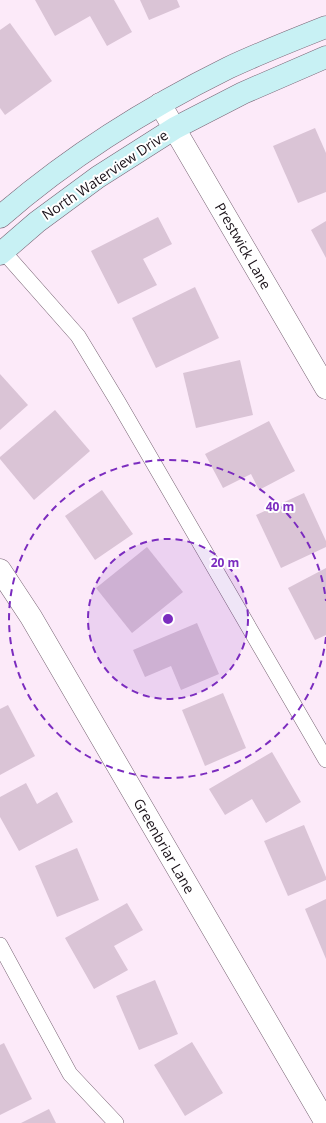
<svg xmlns="http://www.w3.org/2000/svg" width="326" height="1123" font-family="'Open Sans',sans-serif">
  <style>
    .building { fill: #dac4d6 }
    .lines { fill: none; stroke-linecap: round; stroke-linejoin: round }
    .lane-casing { stroke: #786474; stroke-width: 16 }
    .street-casing { stroke: #786474; stroke-width: 23 }
    .secondary-casing { stroke: #786474; stroke-width: 23 }
    .lane { stroke: #fff; stroke-width: 15 }
    .street { stroke: #fff; stroke-width: 22 }
    .secondary { stroke: #c8f1f4; stroke-width: 22 }
    .ring { fill: none; stroke: #7b2cbf; stroke-width: 2; stroke-dasharray: 7 5 }
    .labels { text-anchor: middle; stroke-width: 4; stroke-linejoin: round; paint-order: stroke }
    .street-label { font-size: 14px; fill: #1b131a; stroke: #fff }
    .centre { fill: #7b2cbf; stroke: #fff; stroke-width: 2 }
    .ring-label { font-size: 12px; text-anchor: middle; font-weight: bold; fill: #7b2cbf; stroke: #fff; stroke-width: 4; stroke-linejoin: round; paint-order: stroke }
  </style>
  <rect width="100%" height="100%" fill="#fceaf9"/>
  <!-- building -->
  <g class="building">
    <path d="M 35,0 L 114,0 L 132,32 L 107,46 L 90,16 L 55,36 Z"/>
    <path d="M 140,0 L 177,0 L 180,7 L 149,20 Z"/>
    <path d="M 10,23 L 52,81 L 5,115 L 0,108 L 0,30 Z"/>
    <path d="M 315,128 L 326,153 L 326,192 L 298,203 L 273,146 Z"/>
    <path d="M 158,217 L 172,244 L 143,259 L 157,285 L 118,304 L 91,251 Z"/>
    <path d="M 326,221 L 326,258 L 311,230 Z"/>
    <path d="M 195,287 L 219,338 L 156,368 L 132,318 Z"/>
    <path d="M 240,360 L 253,415 L 196,428 L 183,373 Z"/>
    <path d="M 0,374 L 28,405 L 0,430 Z"/>
    <path d="M 55,410 L 90,451 L 34,500 L 0,459 L 0,457 Z"/>
    <path d="M 269,421 L 295,471 L 259,490 L 251,474 L 223,488 L 205,454 Z"/>
    <path d="M 102,490 L 133,534 L 95,560 L 65,516 Z"/>
    <path d="M 304,493 L 326,541 L 326,547 L 281,568 L 256,515 Z"/>
    <path d="M 147,547 L 183,592 L 132,633 L 96,588 Z"/>
    <path d="M 326,568 L 326,635 L 315,640 L 288,588 Z"/>
    <path d="M 197,623 L 219,674 L 181,690 L 171,666 L 145,677 L 133,650 Z"/>
    <path d="M 223,693 L 246,748 L 205,766 L 182,710 Z"/>
    <path d="M 8,705 L 35,756 L 0,775 L 0,709 Z"/>
    <path d="M 272,752 L 301,802 L 266,823 L 252,799 L 225,815 L 209,789 Z"/>
    <path d="M 26,783 L 37,804 L 57,792 L 73,822 L 19,851 L 0,817 L 0,797 Z"/>
    <path d="M 304,825 L 326,877 L 326,880 L 288,896 L 264,841 Z"/>
    <path d="M 77,848 L 99,900 L 57,917 L 35,866 Z"/>
    <path d="M 326,899 L 326,959 L 305,909 Z"/>
    <path d="M 127,903 L 143,930 L 114,946 L 128,970 L 94,989 L 65,938 Z"/>
    <path d="M 155,980 L 178,1034 L 139,1050 L 116,996 Z"/>
    <path d="M 192,1042 L 223,1093 L 185,1116 L 154,1065 Z"/>
    <path d="M 4,1043 L 32,1099 L 0,1115 L 0,1045 Z"/>
    <path d="M 49,1109 L 56,1123 L 21,1123 Z"/>
  </g>
  <g class="lines">
    <defs>
      <g id="lane">
        <path d="M 3,251 L 78,336 L 118,402 L 326,760"/>
        <path d="M 0,945 L 70,1074 L 116,1123"/>
      </g>
      <g id="street">
        <path d="M 160,104 L 326,388"/>
        <path d="M 0,570 L 31,617 L 326,1123"/>
      </g>
      <g id="secondary">
        <path d="M 0,217 C 69,157 147,108 228,68 C 260,53 293,40 326,27"/>
        <path d="M 0,254 L 37,222 L 98,177 L 175,128 L 243,93 L 326,57"/>
      </g>
    </defs>
    <!-- lane casing -->
    <use href="#lane" class="lane-casing"/>
    <!-- street casing -->
    <use href="#street" class="street-casing"/>
    <!-- secondary casing -->
    <use href="#secondary" class="secondary-casing"/>
    <!-- lane -->
    <use href="#lane" class="lane"/>
    <!-- street -->
    <use href="#street" class="street"/>
    <!-- secondary -->
    <use href="#secondary" class="secondary"/>
  </g>
  <!-- distance rings -->
  <circle cx="168" cy="619" r="80" fill="#7b2cbf" fill-opacity=".12"/>
  <g class="ring">
    <circle cx="168" cy="619" r="80"/>
    <path d="M326 637A159 159 0 1 1 326 601"/>
  </g>
  <g class="labels">
    <!-- street labels -->
    <g class="street-label">
      <text transform="translate(105 175) rotate(-34)" y="5">North Waterview Drive</text>
      <text transform="translate(243 246) rotate(60)" y="5">Prestwick Lane</text>
      <text transform="translate(164 846) rotate(60)" y="5">Greenbriar Lane</text>
    </g>
  </g>
  <circle cx="168" cy="619" r="6" class="centre"/>
  <g class="ring-label">
    <text x="280" y="511">40 m</text>
    <text x="225" y="567">20 m</text>
  </g>
</svg>
